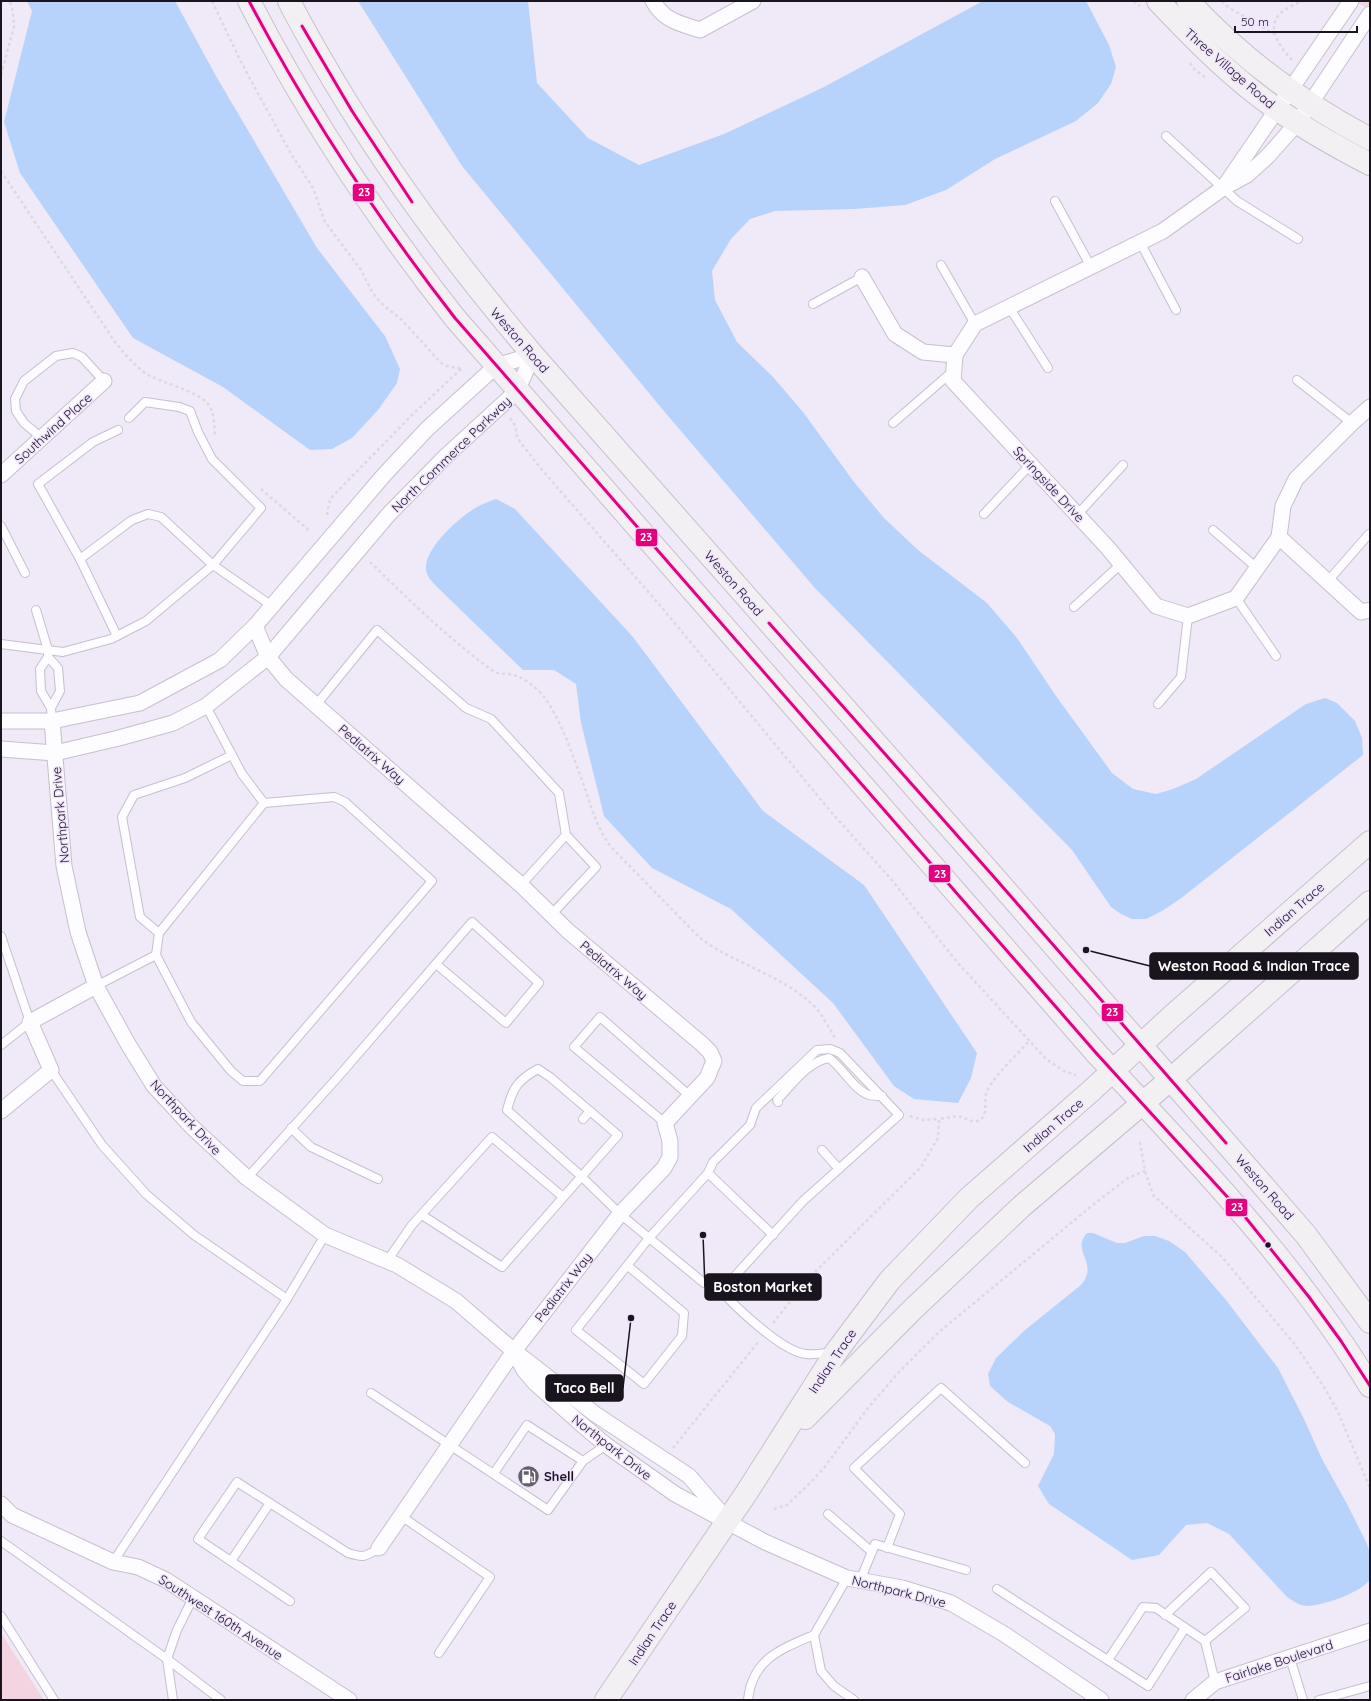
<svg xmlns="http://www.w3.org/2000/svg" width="1371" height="1701" font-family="Quicksand,sans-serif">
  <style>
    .green { fill: #f4d4e1 }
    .water { fill: #b7d3fb }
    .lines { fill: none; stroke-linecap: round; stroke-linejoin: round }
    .lane-casing { stroke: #c6c0cc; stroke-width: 10 }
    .street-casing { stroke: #c6c0cc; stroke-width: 17 }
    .secondary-casing { stroke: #c6c0cc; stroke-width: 24 }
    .path { stroke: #dbd9dd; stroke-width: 2.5; stroke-dasharray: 3 3; stroke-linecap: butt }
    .lane { stroke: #fdfcfe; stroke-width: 8 }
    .street { stroke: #fdfcfe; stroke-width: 15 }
    .secondary { stroke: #f3f0f4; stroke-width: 22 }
    .bus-1-casing { stroke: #f0e3fe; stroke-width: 6 }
    .bus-1 { stroke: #e5007d; stroke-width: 3 }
    .bus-dot { fill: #19141d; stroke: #f0e3fe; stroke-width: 1.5 }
    .labels { text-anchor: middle; stroke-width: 3; stroke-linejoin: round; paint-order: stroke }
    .street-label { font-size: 13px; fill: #19141d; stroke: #f0e3fe }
    .poi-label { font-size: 13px; font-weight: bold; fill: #19141d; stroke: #f0e3fe; text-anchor: start }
    .leader { fill: none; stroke: #19141d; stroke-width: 1.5 }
    .callout-dot { fill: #19141d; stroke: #f0e3fe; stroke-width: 1.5 }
    .callout { fill: #19141d; stroke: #19141d; stroke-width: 1.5 }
    .callout-label { font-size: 14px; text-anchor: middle; font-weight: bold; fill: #fff }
    .line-badge { stroke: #f0e3fe; stroke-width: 1.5 }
    .badge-label { font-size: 11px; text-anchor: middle; font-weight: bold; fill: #fff }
  </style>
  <rect width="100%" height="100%" fill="#f0e9f8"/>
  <!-- green -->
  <g class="green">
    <path d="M 1355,1 L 1370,1 L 1370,10 Z"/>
    <path d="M 1,1633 L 44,1700 L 1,1700 Z"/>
  </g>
  <!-- water -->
  <g class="water">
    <path d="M 27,1 L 175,1 L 216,76 L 317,248 L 385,336 L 400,369 L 397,383 L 378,410 L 352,438 L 332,449 L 310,450 L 223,387 L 133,338 L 20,173 L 4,122 L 32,11 Z"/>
    <path d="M 358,1 L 528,1 L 537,83 L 588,138 L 639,165 L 724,134 L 824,87 L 983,1 L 1086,1 L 1109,45 L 1116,67 L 1111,84 L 1098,103 L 1076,121 L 995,159 L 946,190 L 905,205 L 855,209 L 775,211 L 750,219 L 731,239 L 712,271 L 715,300 L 737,342 L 773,377 L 803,412 L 854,482 L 884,518 L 918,550 L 987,603 L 1017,638 L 1056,696 L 1112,773 L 1133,789 L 1156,794 L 1173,789 L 1196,779 L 1306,704 L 1325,698 L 1337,703 L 1355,721 L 1362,738 L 1363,755 L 1180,899 L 1162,911 L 1146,919 L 1132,919 L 1121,914 L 1111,907 L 1072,850 L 814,587 L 663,410 L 462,166 Z"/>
    <path d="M 496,499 L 515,509 L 633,637 L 763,811 L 864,885 L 977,1053 L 971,1078 L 958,1103 L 914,1099 L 894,1086 L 833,1003 L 731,909 L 652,868 L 604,816 L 581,723 L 576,684 L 554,670 L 523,670 L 436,586 C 432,581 427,577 426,570 C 423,549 462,514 479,506 C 484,503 490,501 496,499 Z"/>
    <path d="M 1087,1233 L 1093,1233 L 1117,1243 L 1125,1243 L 1144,1236 L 1155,1236 L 1169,1241 L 1185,1252 L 1226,1300 L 1278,1368 L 1304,1419 L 1322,1459 L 1347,1504 L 1367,1544 L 1370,1554 L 1370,1579 C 1363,1592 1322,1606 1307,1606 C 1300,1606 1293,1601 1287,1597 L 1229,1534 L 1207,1523 L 1186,1525 L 1159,1555 L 1132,1560 L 1049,1504 L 1038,1486 L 1054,1454 L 1055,1434 L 1050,1426 L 1008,1402 L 990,1386 L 988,1374 L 996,1358 L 1025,1330 L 1081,1285 C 1100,1263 1070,1251 1087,1233 Z"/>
  </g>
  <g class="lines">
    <defs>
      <g id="lane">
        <path d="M 1166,136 L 1237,201 L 1298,239"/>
        <path d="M 1055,201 L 1091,267"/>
        <path d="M 1140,242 L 1176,310"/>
        <path d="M 941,265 L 975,324"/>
        <path d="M 813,304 L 862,277"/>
        <path d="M 1009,307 L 1048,368"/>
        <path d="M 1297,380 L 1352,423"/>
        <path d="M 893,423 L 953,371"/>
        <path d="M 42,438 L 24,423 L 16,411 L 15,399 L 24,381 L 56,356 L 73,353 L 82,357 L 104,381"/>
        <path d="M 984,514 L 1031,464"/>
        <path d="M 1077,515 L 1123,465"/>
        <path d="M 1,526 L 25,573"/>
        <path d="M 1213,530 L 1257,568"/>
        <path d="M 80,559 L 132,520 L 148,514 L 161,517 L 213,565 L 272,606"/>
        <path d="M 1328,581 L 1369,534"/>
        <path d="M 1236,598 L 1276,656"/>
        <path d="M 1074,607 L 1121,564"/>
        <path d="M 36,610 L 48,650 L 48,657 L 40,669 L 41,691 L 51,708 L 52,721"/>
        <path d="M 117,636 L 80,559 L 38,484 L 93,442 L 118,430"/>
        <path d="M 1,644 L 63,652 L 111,639 L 146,621 L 213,565 L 261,508 L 212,459 L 198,432 L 190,411 L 179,407 L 145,402 L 129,418"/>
        <path d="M 48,657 L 58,668 L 60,691 L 51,708"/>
        <path d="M 1158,704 L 1181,677 L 1188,616"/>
        <path d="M 316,705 L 377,630 L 466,708 L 491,719 L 559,793 L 566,835 L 521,885"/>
        <path d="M 206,706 L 242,774 L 264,803 L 334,797 L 345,802 L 432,881 L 260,1081 L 243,1081 L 231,1071 L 191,1022 L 156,955 L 159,933 L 264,803"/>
        <path d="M 551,915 L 596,867 L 566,835"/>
        <path d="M 159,933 L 140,917 L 122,817 L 134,795 L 185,778 L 232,755"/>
        <path d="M 1,936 L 30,1022 L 1,1045"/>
        <path d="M 96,986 L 156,955"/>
        <path d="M 51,1070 L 102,1145 L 146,1194 L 194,1235 L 287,1299"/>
        <path d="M 778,1102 L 777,1100 C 791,1086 808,1061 829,1058 C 842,1067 854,1090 869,1095 C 873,1096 878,1096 882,1096"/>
        <path d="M 583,1119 L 590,1111"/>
        <path d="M 665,1123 L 574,1047 L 600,1017 L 690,1096"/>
        <path d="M 291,1128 L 311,1147 L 378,1179"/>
        <path d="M 822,1150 L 839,1169"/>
        <path d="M 247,1178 L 338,1077 L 472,922 L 539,983 L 506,1023 L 436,964"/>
        <path d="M 422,1215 L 502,1267 L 618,1135 L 550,1077 L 538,1069 C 518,1080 513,1087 507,1110 L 581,1176 L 620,1214 L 704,1283 L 716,1285 L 734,1277 L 803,1201 L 899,1115 L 840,1053 L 830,1049 L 817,1050 L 756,1108 L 750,1125 L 713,1162 L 708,1173"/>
        <path d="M 387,1261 L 412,1225 L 492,1137 L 563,1197"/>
        <path d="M 628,1266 L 684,1313 L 682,1336 L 644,1384 L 576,1330 L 649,1238 L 708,1173 L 773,1235"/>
        <path d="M 716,1285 C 732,1304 782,1352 806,1354 C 814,1355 825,1353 833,1352"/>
        <path d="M 371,1393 L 548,1510 L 583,1461 L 606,1445"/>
        <path d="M 494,1473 L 527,1425 L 583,1461"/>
        <path d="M 828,1514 L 872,1552"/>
        <path d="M 401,1516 L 490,1577 L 439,1653"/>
        <path d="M 1,1541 L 167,1659 L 221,1700"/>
        <path d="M 887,1548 L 900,1514 L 854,1468 L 941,1388 L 1025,1463"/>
        <path d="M 231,1561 L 270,1503"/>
        <path d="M 113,1562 L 287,1299 L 325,1235"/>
        <path d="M 847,1578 L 814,1635 L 821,1671 L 834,1686 L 854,1700"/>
        <path d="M 860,1581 L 875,1544 L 966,1570"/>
        <path d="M 997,1589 L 1148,1686 L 1185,1628"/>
        <path d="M 290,1601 L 198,1539 L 237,1482 L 348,1553 C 364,1558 365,1557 379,1548"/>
        <path d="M 1165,1615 L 1211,1572 L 1245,1608 L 1205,1641"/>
        <path d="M 1,1616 L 54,1700"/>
        <path d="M 1290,1658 L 1303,1700"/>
        <path d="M 1108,1660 L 1143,1607 L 1156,1608 L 1205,1641 L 1215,1682"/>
        <path d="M 173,1700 L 167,1659 L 177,1630 L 193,1598"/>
        <path d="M 748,1700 C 752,1659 781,1649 814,1635"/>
        <path d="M 1319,1700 L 1370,1686"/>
      </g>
      <g id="street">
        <path d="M 653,1 C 664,21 679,23 700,30 L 753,1"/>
        <path d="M 1370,14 L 1298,122 L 1268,156 L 1247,175 L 1223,188 L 1163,231 L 975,324 L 955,355 L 953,381 L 1108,548 L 1156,606 L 1188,616 L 1236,598 L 1279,537 L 1283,506 L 1296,479 L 1352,423 L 1370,407"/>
        <path d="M 1226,184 L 1351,1"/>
        <path d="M 862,277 L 895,334 L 923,352 L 955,355"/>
        <path d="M 1,475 L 104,381"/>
        <path d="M 1279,537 L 1361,612 L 1370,610"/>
        <path d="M 255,626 L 268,657 L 286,679 L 521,885 L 568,931 L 702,1044 L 710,1052 L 714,1061 L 707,1078 L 665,1123 L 670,1141 L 670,1157 L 664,1168 L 620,1214 L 514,1351 L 379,1548"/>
        <path d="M 1,721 L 52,721 L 140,703 L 220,660 L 255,626 L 384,475 L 427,429 L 496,366 L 533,355"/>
        <path d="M 52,721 L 64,866 L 78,932 L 96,986 L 128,1044 L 154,1086 L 192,1127 L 247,1178 L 325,1235 L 397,1265 L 456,1301 L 514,1351 L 595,1414 L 689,1476 L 728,1521"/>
        <path d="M 1,749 L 55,753 L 119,738 L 173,723 L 206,706 L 268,657 L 389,514 L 446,456 L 517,391 L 533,355"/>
        <path d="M 1,1111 L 51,1070 L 30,1022 L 96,986"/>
        <path d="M 517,1357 L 524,1370 L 536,1384 L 580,1423 L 606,1445 L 675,1494 L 765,1542 L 847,1578 L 902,1588 L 951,1603 L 1004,1634 L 1101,1700"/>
        <path d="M 1,1504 L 12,1515 L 113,1562 L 138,1567 L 166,1580 L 349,1700"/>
        <path d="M 1193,1700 L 1215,1682 L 1370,1631"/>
      </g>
      <g id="secondary">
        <path d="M 249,1 C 307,114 376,218 455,318 L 1097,1054 C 1195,1159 1295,1263 1370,1386"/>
        <path d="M 289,1 C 303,29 319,56 335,83 C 393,180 460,269 533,355 L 994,877 L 1246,1166 L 1306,1235 L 1370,1322"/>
        <path d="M 1158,1 C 1195,40 1233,79 1278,110 C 1307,130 1339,148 1370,164"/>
        <path d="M 1188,1 C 1240,57 1303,104 1370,139"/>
        <path d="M 805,1418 L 913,1309 L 1022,1206 L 1171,1079 L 1370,902"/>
        <path d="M 606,1700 L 747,1492 L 836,1352 L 890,1280 L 969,1198 L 1091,1091 L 1171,1017 L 1370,842"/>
      </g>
    </defs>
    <!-- lane casing -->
    <use href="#lane" class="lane-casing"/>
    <!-- street casing -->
    <use href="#street" class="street-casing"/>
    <!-- secondary casing -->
    <use href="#secondary" class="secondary-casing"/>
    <!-- path -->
    <g class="path">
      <path d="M 212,1 L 242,64 L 290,152 L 313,188 L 325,222 L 361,270 L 372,292 L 381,303 L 402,320 L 441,363 L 447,366 L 462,369"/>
      <path d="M 1134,1 L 1140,6"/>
      <path d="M 1222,1 L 1228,7 L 1274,34"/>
      <path d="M 1292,60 C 1278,45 1262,22 1288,8 C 1293,5 1298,3 1303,1"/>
      <path d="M 1190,63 L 1193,68 L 1207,79"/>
      <path d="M 1,75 L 14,26 L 13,12 L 10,1"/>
      <path d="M 1,171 L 115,342 C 124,353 133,364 145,373 C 161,383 198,391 208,404 C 215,412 214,426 215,436"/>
      <path d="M 510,418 L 516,427 L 516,434 L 520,442 L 542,470 L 658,603 L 832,813 L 891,879 L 957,962 L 1046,1059 L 1064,1071 L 1076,1075"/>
      <path d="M 261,489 L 311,532"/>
      <path d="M 327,515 L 330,499 L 413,414 L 461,369"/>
      <path d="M 370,562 C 409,600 448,638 493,671 C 498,675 507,673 513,675 C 524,677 538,689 545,698 C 560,720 570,747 579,772 C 590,800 593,822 611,847 L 700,938 C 736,965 784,975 816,1008 C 824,1017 829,1029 836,1039"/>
      <path d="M 910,1116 L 923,1120 L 939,1119"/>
      <path d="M 1140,1142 L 1145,1171 L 1153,1195 L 1222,1257 L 1296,1346 L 1324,1387 L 1338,1412 L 1370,1488"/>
      <path d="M 773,1323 L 810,1277 L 921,1167 L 938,1138 L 939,1119 L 958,1116 L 972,1121 L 979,1121 C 990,1113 982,1100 988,1089 C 997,1073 1016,1056 1029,1041"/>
      <path d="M 673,1448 L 759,1341"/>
      <path d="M 774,1509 L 787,1505 L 808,1485 L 824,1468 L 868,1408 L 899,1372 L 939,1332 L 1094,1204 L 1128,1178 L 1145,1171"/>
    </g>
    <!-- lane -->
    <use href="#lane" class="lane"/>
    <!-- street -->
    <use href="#street" class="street"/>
    <!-- secondary -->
    <use href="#secondary" class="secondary"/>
    <defs>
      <g id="bus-1">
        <path d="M 249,1 C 308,113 377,218 455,318 L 1097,1054 L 1242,1213 L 1309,1297 L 1341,1341 L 1370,1386"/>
        <path d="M 302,26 L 352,111 L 412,202"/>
        <path d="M 769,623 L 994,877 L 1226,1143"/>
      </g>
    </defs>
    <!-- bus-1 casing -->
    <use href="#bus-1" class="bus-1-casing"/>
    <!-- bus-1 -->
    <use href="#bus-1" class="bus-1"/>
  </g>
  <!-- icons -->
  <defs>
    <symbol id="fuel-disc" viewBox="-11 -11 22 22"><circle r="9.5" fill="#645f6a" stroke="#f0e3fe"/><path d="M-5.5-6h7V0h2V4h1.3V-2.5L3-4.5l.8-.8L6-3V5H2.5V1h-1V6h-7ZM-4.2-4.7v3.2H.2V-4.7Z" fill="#fff"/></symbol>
  </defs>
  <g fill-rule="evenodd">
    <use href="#fuel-disc" x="516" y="1464" width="25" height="25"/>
  </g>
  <!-- markers -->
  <circle class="bus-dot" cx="1268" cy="1245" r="3.5"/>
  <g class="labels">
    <!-- street labels -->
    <g class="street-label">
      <text transform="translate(1230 68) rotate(41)" y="5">Three Village Road</text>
      <text transform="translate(520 340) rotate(49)" y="5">Weston Road</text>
      <text transform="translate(53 428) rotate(-42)" y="5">Southwind Place</text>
      <text transform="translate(451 454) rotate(-44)" y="5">North Commerce Parkway</text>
      <text transform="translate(1049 484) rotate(47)" y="5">Springside Drive</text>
      <text transform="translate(734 583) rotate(49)" y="5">Weston Road</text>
      <text transform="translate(372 754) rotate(41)" y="5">Pediatrix Way</text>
      <text transform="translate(60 815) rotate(-95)" y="5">Northpark Drive</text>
      <text transform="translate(1294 909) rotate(-41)" y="5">Indian Trace</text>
      <text transform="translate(614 970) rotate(40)" y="5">Pediatrix Way</text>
      <text transform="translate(186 1117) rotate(47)" y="5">Northpark Drive</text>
      <text transform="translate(1053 1125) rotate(-41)" y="5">Indian Trace</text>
      <text transform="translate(1265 1187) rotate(49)" y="5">Weston Road</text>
      <text transform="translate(563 1287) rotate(-52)" y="5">Pediatrix Way</text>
      <text transform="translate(832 1361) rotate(-56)" y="5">Indian Trace</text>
      <text transform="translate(612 1447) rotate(38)" y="5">Northpark Drive</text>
      <text transform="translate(899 1591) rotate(14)" y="5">Northpark Drive</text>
      <text transform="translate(221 1617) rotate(33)" y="5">Southwest 160th Avenue</text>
      <text transform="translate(652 1633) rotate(-56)" y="5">Indian Trace</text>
      <text transform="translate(1279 1661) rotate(-18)" y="5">Fairlake Boulevard</text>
    </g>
    <!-- poi labels -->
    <g class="poi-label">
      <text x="544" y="1481">Shell</text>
    </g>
  </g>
  <!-- callouts -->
  <path class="leader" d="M1086 950L1150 966M703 1235L705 1287M631 1318L623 1388"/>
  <g class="callout-dot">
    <circle cx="1086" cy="950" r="4"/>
    <circle cx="703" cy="1235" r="4"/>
    <circle cx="631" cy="1318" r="4"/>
  </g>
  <g class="callout">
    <rect x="1150" y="953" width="208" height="26" rx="4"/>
    <rect x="705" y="1274" width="116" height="26" rx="4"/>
    <rect x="546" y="1375" width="77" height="26" rx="4"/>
  </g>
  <g class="callout-label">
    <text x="1254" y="971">Weston Road &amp; Indian Trace</text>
    <text x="763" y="1292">Boston Market</text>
    <text x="584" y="1393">Taco Bell</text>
  </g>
  <g class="line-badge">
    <rect x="352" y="183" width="23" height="19" rx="4" fill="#e5007d"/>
    <rect x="635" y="528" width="23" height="19" rx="4" fill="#e5007d"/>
    <rect x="928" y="864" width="23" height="19" rx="4" fill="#e5007d"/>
    <rect x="1101" y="1003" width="23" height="19" rx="4" fill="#e5007d"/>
    <rect x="1225" y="1198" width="23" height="19" rx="4" fill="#e5007d"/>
  </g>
  <g class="badge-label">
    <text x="364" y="196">23</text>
    <text x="646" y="541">23</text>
    <text x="940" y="878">23</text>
    <text x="1112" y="1016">23</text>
    <text x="1237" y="1211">23</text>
  </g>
  <!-- border -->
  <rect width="1371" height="1701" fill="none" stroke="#19141d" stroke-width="4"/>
  <!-- scale -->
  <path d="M1235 26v6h122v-6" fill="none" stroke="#19141d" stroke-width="2"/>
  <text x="1241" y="26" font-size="12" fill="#19141d" stroke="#f0e3fe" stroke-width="3" paint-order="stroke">50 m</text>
</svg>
